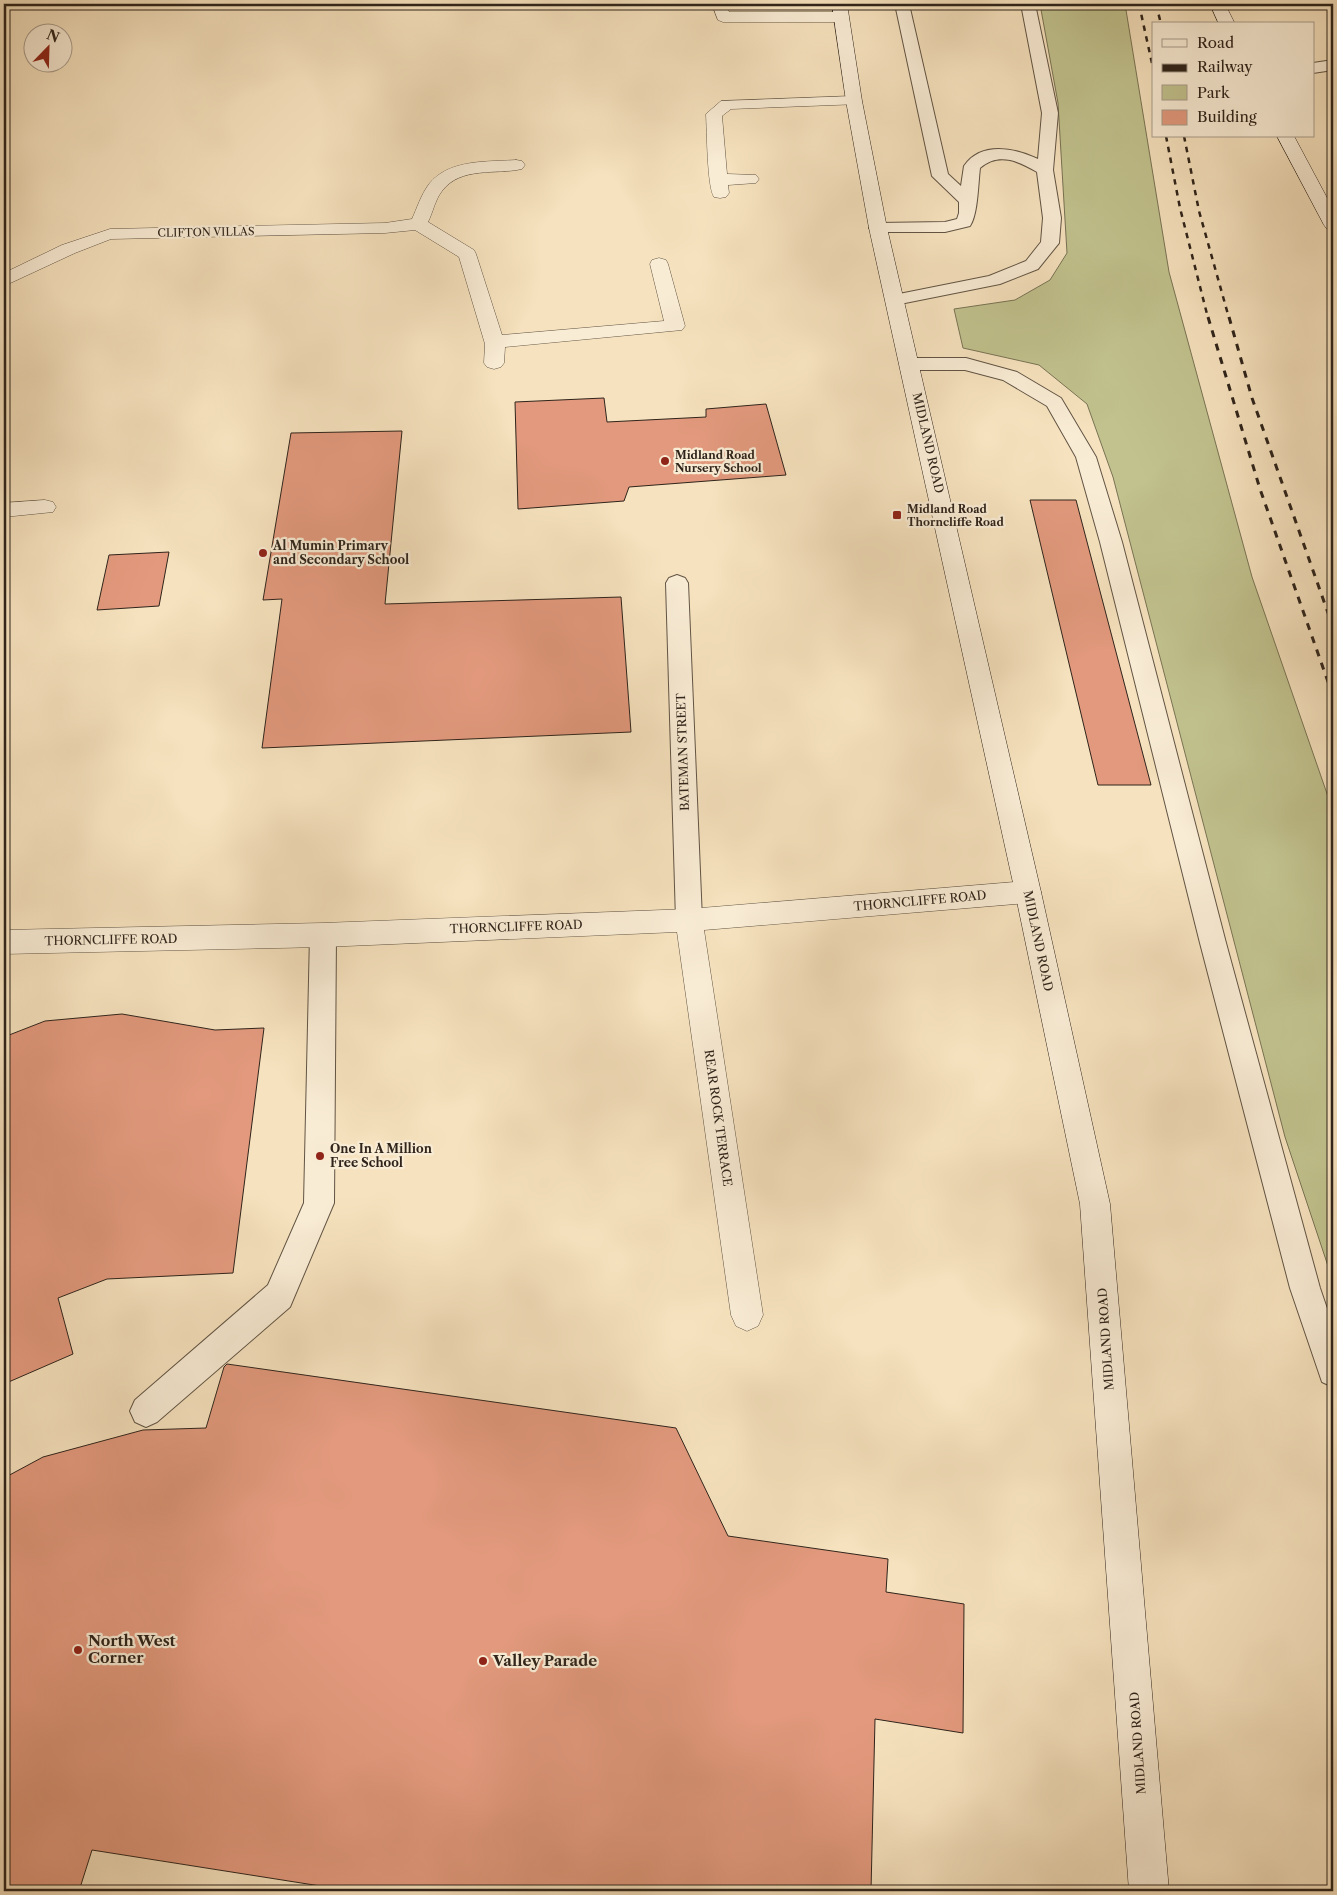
<svg xmlns="http://www.w3.org/2000/svg" width="1337" height="1895" font-family="'Libre Caslon Text',serif">
  <style>
    .green { fill: #c1c28e; stroke: #787354 }
    .building { fill: #e2997d; stroke: #2f241b }
    .lines { fill: none; stroke-linecap: round; stroke-linejoin: round }
    .lane-casing { stroke: #615444; stroke-width: 2 }
    .street-casing { stroke: #615444; stroke-width: 1 }
    .secondary-casing { stroke: #2f241b; stroke-width: 1 }
    .path { stroke: #2f241b; stroke-width: 2; stroke-dasharray: 2.5 1; stroke-linecap: butt }
    .lane { fill: #f9ecd5; fill-rule: evenodd }
    .street { fill: #f9ecd5; fill-rule: evenodd }
    .secondary { fill: #f9ecd5; fill-rule: evenodd }
    .rail-far1 { stroke: #2f241b; stroke-width: 2.5; stroke-dasharray: 5.5 5.5; stroke-linecap: butt }
    .rail { stroke: #2f241b; stroke-width: 3; stroke-dasharray: 7 7; stroke-linecap: butt }
    .poi-dot { fill: #8f2418; stroke: #f9ecd5; stroke-width: 2 }
    .labels { text-anchor: middle; stroke-width: 4.5; stroke-linejoin: round; paint-order: stroke }
    .far-street-label { font-size: 11px; fill: #2f241b; stroke: #f9ecd5 }
    .far-poi-label { font-size: 11px; font-weight: bold; fill: #2f241b; stroke: #f9ecd5; text-anchor: start }
    .street-label { font-size: 12px; fill: #2f241b; stroke: #f9ecd5 }
    .poi-label { font-size: 12px; font-weight: bold; fill: #2f241b; stroke: #f9ecd5; text-anchor: start }
    .near-poi-label { font-size: 15px; font-weight: bold; fill: #2f241b; stroke: #f9ecd5; text-anchor: start }
  </style>
  <rect width="100%" height="100%" fill="#f6e2be"/>
  <filter id="stains"><feTurbulence type="fractalNoise" baseFrequency=".004" numOctaves="4"/><feColorMatrix values="0 0 0 0 .2 0 0 0 0 .09 0 0 0 0 .02 0 0 0 .5 -.17"/></filter>
  <radialGradient id="worn" r=".72"><stop offset=".6" stop-color="#630" stop-opacity="0"/><stop offset="1" stop-color="#630" stop-opacity=".3"/></radialGradient>
  <!-- green -->
  <path class="green" d="M 1040,4 L 1125,4 L 1169,272 L 1252,577 L 1333,811 L 1333,1281 L 1285,1137 L 1113,477 L 1087,404 L 1039,365 L 963,348 L 954,309 L 1015,300 L 1050,280 L 1067,253 L 1058,103 Z"/>
  <!-- building -->
  <g class="building">
    <path d="M 604,398 L 607,422 L 706,417 L 706,409 L 766,404 L 786,475 L 629,487 L 624,501 L 518,509 L 515,402 Z"/>
    <path d="M 402,431 L 385,604 L 621,597 L 631,732 L 262,748 L 282,599 L 263,600 L 291,433 Z"/>
    <path d="M 1030,500 L 1076,500 L 1151,785 L 1098,785 Z"/>
    <path d="M 169,552 L 159,606 L 97,610 L 109,555 Z"/>
    <path d="M 122,1014 L 215,1030 L 264,1028 L 233,1273 L 107,1279 L 58,1298 L 73,1354 L 4,1384 L 4,1037 L 45,1021 Z"/>
    <path d="M 227,1364 L 676,1428 L 728,1536 L 888,1559 L 886,1592 L 964,1604 L 963,1733 L 875,1719 L 871,1891 L 352,1891 L 92,1850 L 79,1891 L 4,1891 L 4,1478 L 43,1457 L 143,1430 L 206,1428 L 224,1367 Z"/>
  </g>
  <g class="lines">
    <defs>
      <g id="lane">
        <path d="M 895,4 L 909,4 L 948,174 L 961,186 L 964,166 C 981,141 1015,148 1038,159 L 1042,113 L 1021,4 L 1035,4 L 1058,113 L 1053,170 L 1061,218 L 1059,243 L 1038,269 L 1000,284 L 895,305 L 889,304 L 886,300 L 889,296 L 989,276 L 1026,261 L 1041,242 L 1043,218 L 1037,172 C 1018,161 999,152 980,168 C 978,184 978,214 970,226 L 945,232 L 872,232 L 869,228 L 872,224 L 878,223 L 945,222 L 957,219 L 959,213 L 959,202 L 932,176 Z"/>
        <path d="M 1333,60 L 1333,70 L 1313,73 L 1313,63 Z"/>
        <path d="M 1333,198 L 1333,208 L 1317,208 L 1315,204 L 1317,200 Z"/>
        <path d="M 910,358 L 966,358 L 1017,372 L 1061,398 L 1096,457 L 1122,542 L 1226,943 L 1320,1288 L 1333,1326 L 1333,1387 L 1322,1382 L 1290,1288 L 1200,943 L 1100,542 L 1076,457 L 1047,406 L 1003,380 L 965,370 L 910,370 L 903,368 L 901,364 L 903,360 Z"/>
        <path d="M 677,575 L 685,578 L 688,583 L 702,920 L 698,928 L 689,931 L 680,928 L 676,920 L 666,583 L 669,578 Z"/>
        <path d="M 323,924 L 332,927 L 336,935 L 334,1203 L 290,1307 L 157,1422 L 146,1427 L 135,1422 L 130,1411 L 135,1400 L 268,1285 L 304,1203 L 310,935 L 314,927 Z"/>
      </g>
      <g id="street">
        <path d="M 712,4 L 726,4 L 729,12 L 840,12 L 845,14 L 848,17 L 845,20 L 840,22 L 723,22 L 718,20 Z"/>
        <path d="M 854,96 L 860,98 L 862,101 L 860,104 L 731,109 L 722,116 L 727,174 L 756,175 L 759,179 L 756,183 L 728,185 L 729,193 L 726,197 L 720,198 L 714,197 C 707,187 707,130 706,114 L 721,101 Z"/>
        <path d="M 516,160 L 522,161 L 525,165 L 522,169 C 496,175 461,166 442,191 C 435,200 433,212 428,222 L 474,250 L 476,254 L 502,335 L 664,321 L 650,264 L 652,260 L 659,258 L 666,260 L 668,264 L 685,326 L 682,330 L 505,347 L 504,363 L 501,367 L 494,369 L 487,367 L 484,363 L 485,344 L 459,257 L 415,230 L 385,233 L 111,239 L 75,253 L 4,286 L 4,273 L 62,245 L 110,229 L 385,223 L 412,219 C 417,208 421,195 429,184 C 449,159 487,162 516,160 Z"/>
        <path d="M 45,500 L 53,502 L 56,507 L 53,512 L 4,517 L 4,503 Z"/>
        <path d="M 1028,881 L 1037,884 L 1041,892 L 1037,900 L 1028,903 L 704,930 L 763,1315 L 758,1326 L 747,1331 L 736,1326 L 731,1315 L 677,932 L 323,947 L 4,954 L 4,930 L 323,923 L 689,909 Z"/>
      </g>
      <g id="secondary">
        <path d="M 832,4 L 847,4 L 862,101 L 887,228 L 1041,892 L 1110,1204 L 1169,1891 L 1129,1891 L 1080,1204 L 1015,892 L 869,228 L 846,101 Z"/>
        <path d="M 1210,4 L 1225,4 L 1235,24 L 1219,24 Z"/>
        <path d="M 1277,136 L 1294,136 L 1333,209 L 1333,230 L 1327,229 L 1324,225 Z"/>
      </g>
    </defs>
    <!-- lane casing -->
    <use href="#lane" class="lane-casing"/>
    <!-- street casing -->
    <use href="#street" class="street-casing"/>
    <!-- secondary casing -->
    <use href="#secondary" class="secondary-casing"/>
    <!-- path -->
    <path class="path" d="M 1328,256 L 1333,266"/>
    <!-- lane -->
    <use href="#lane" class="lane"/>
    <!-- street -->
    <use href="#street" class="street"/>
    <!-- secondary -->
    <use href="#secondary" class="secondary"/>
    <!-- rail-far1 -->
    <g class="rail-far1">
      <path d="M 1139,4 L 1153,68"/>
      <path d="M 1156,4 L 1161,24"/>
      <path d="M 1166,136 L 1180,208 L 1208,318"/>
      <path d="M 1184,136 L 1199,211 L 1229,318"/>
    </g>
    <!-- rail -->
    <g class="rail">
      <path d="M 1208,317 L 1260,489 L 1333,696"/>
      <path d="M 1229,317 L 1252,398 L 1333,627"/>
    </g>
  </g>
  <!-- markers -->
  <g class="poi-dot">
    <circle cx="665" cy="461" r="5"/>
    <rect x="892" y="510" width="10" height="10" rx="2.5"/>
    <circle cx="263" cy="553" r="5"/>
    <circle cx="320" cy="1156" r="5"/>
    <circle cx="78" cy="1650" r="5"/>
    <circle cx="483" cy="1661" r="5"/>
  </g>
  <g class="labels">
    <!-- far-street labels -->
    <g class="far-street-label">
      <text transform="translate(206 232) rotate(-1)" y="4">CLIFTON VILLAS</text>
    </g>
    <!-- far-poi labels -->
    <g class="far-poi-label">
      <text x="675" y="459">Midland Road<tspan x="675" dy="13">Nursery School</tspan></text>
      <text x="907" y="513">Midland Road<tspan x="907" dy="13">Thorncliffe Road</tspan></text>
    </g>
    <!-- street labels -->
    <g class="street-label">
      <text transform="translate(928 443) rotate(77)" y="4">MIDLAND ROAD</text>
      <text transform="translate(683 752) rotate(-92)" y="4">BATEMAN STREET</text>
      <text transform="translate(920 901) rotate(-5)" y="4">THORNCLIFFE ROAD</text>
      <text transform="translate(516 927) rotate(-2)" y="4">THORNCLIFFE ROAD</text>
      <text transform="translate(111 940) rotate(-1)" y="4">THORNCLIFFE ROAD</text>
      <text transform="translate(1038 941) rotate(78)" y="4">MIDLAND ROAD</text>
      <text transform="translate(718 1118) rotate(82)" y="4">REAR ROCK TERRACE</text>
      <text transform="translate(1106 1339) rotate(-94)" y="4">MIDLAND ROAD</text>
      <text transform="translate(1138 1743) rotate(-94)" y="4">MIDLAND ROAD</text>
    </g>
    <!-- poi labels -->
    <g class="poi-label">
      <text x="273" y="550">Al Mumin Primary<tspan x="273" dy="14">and Secondary School</tspan></text>
      <text x="330" y="1153">One In A Million<tspan x="330" dy="14">Free School</tspan></text>
    </g>
    <!-- near-poi labels -->
    <g class="near-poi-label">
      <text x="88" y="1646">North West<tspan x="88" dy="17">Corner</tspan></text>
      <text x="493" y="1666">Valley Parade</text>
    </g>
  </g>
  <!-- margin -->
  <rect width="1337" height="1895" fill="none" stroke="#f6e2be" stroke-width="20"/>
  <rect x="5" y="5" width="1327" height="1885" fill="none" stroke="#2f241b" stroke-width="2.5"/>
  <rect x="10" y="10" width="1317" height="1875" fill="none" stroke="#2f241b"/>
  <!-- legend -->
  <rect x="1152" y="22" width="162" height="115" fill="#f9ecd5" stroke="#a89c8b"/>
  <rect x="1162" y="39" width="25" height="8" fill="#f9ecd5" stroke="#a89c8b"/>
  <text x="1197" y="48" font-size="15" fill="#2f241b">Road</text>
  <rect x="1162" y="64" width="25" height="8" fill="#2f241b" stroke="#a89c8b"/>
  <text x="1197" y="72" font-size="15" fill="#2f241b">Railway</text>
  <rect x="1162" y="85" width="25" height="15" fill="#c1c28e" stroke="#a89c8b"/>
  <text x="1197" y="98" font-size="15" fill="#2f241b">Park</text>
  <rect x="1162" y="110" width="25" height="15" fill="#e2997d" stroke="#a89c8b"/>
  <text x="1197" y="122" font-size="15" fill="#2f241b">Building</text>
  <!-- north arrow -->
  <g transform="translate(48 48) rotate(23)"><circle r="24" fill="#f9ecd5" stroke="#a89c8b"/>
  <path d="M0-4L9 19L0 12L-9 19Z" fill="#8f2418"/>
  <text y="-8" font-size="14" font-weight="bold" text-anchor="middle" fill="#2f241b">N</text>
  </g>
  <rect width="100%" height="100%" filter="url(#stains)"/>
  <rect width="100%" height="100%" fill="url(#worn)"/>
</svg>
